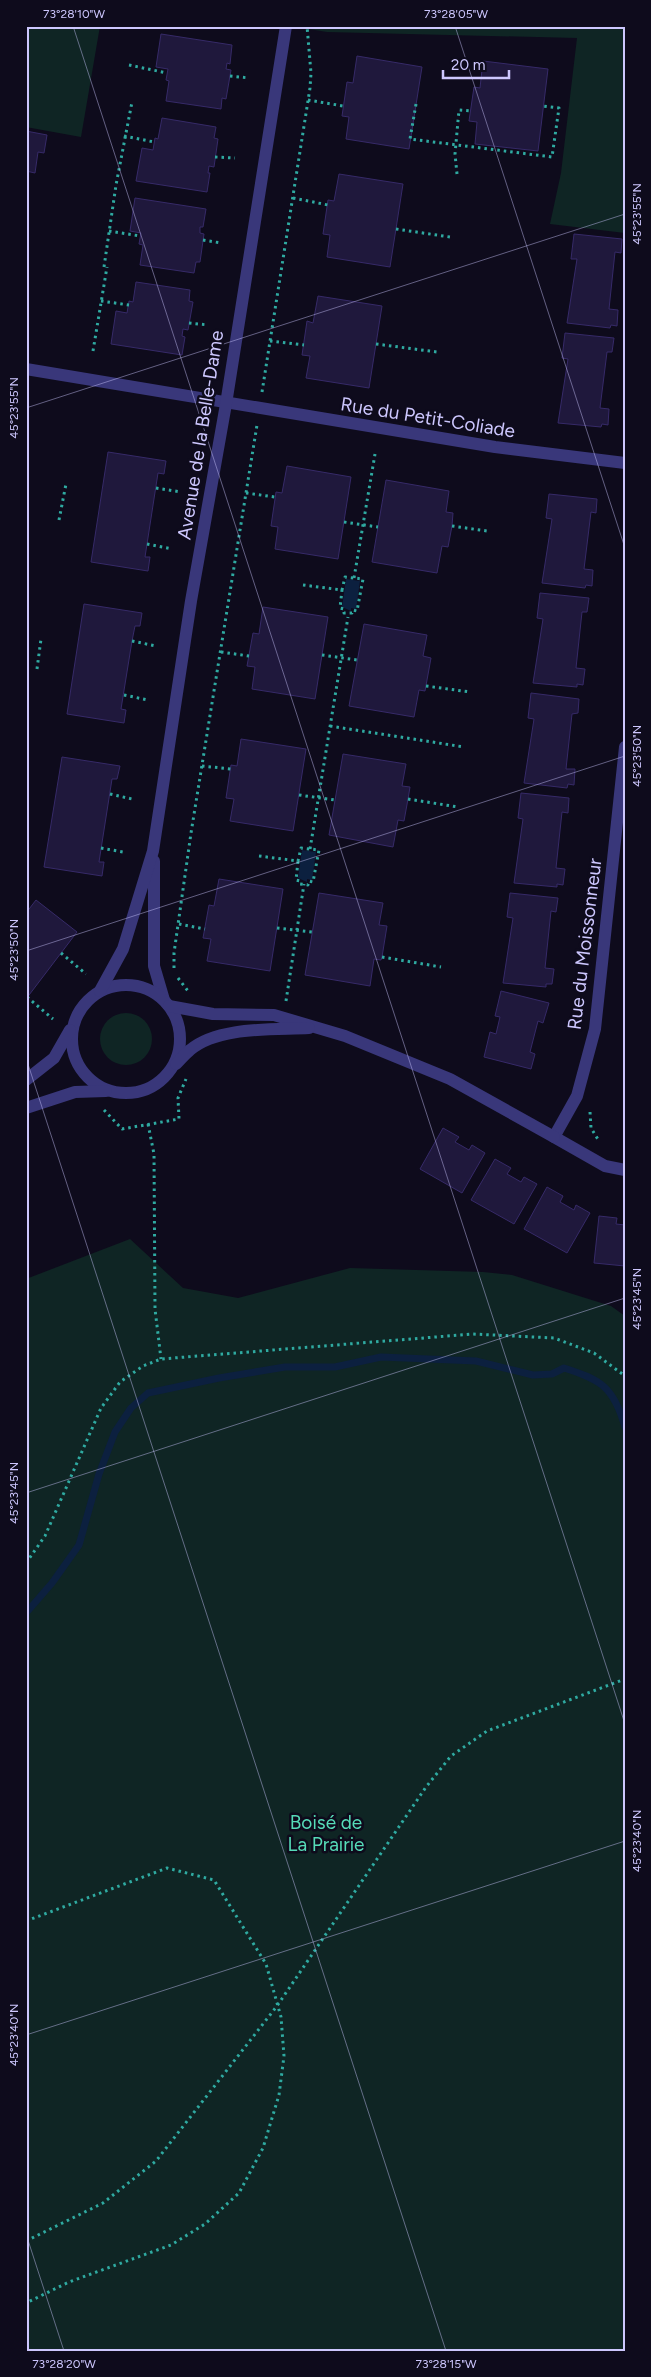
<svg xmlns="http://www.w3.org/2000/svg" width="651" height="2377" font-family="Figtree,sans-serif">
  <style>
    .green { fill: #0f2524 }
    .water { fill: #0c203f }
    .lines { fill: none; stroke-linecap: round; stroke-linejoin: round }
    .stream { stroke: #0c203f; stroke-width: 7 }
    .building { fill: #1f183c; stroke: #362a68 }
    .path { stroke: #2faaa1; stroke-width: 3; stroke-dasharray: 2.5 4; stroke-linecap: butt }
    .minor { stroke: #39377a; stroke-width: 12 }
    .ticks { fill: none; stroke: #cdc7fe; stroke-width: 1; stroke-opacity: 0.45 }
    .labels { text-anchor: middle; stroke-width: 5; stroke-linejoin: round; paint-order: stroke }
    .street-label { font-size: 19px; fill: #cdc7fe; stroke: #0e0b1c }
    .park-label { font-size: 19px; fill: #56dbb8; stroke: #0e0b1c }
    .neatline { fill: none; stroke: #cdc7fe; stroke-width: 2 }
    .ticks-label { font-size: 12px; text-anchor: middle; fill: #cdc7fe }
  </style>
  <rect width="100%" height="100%" fill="#0e0b1c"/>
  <!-- green -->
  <g class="green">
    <path d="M 26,26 L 100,26 L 81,137 L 26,127 Z"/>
    <path d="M 291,26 L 625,26 L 625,233 L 550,224 L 561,173 L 577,38 L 327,32 Z"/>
    <circle cx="126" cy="1039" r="26"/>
    <path d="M 130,1239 L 183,1288 L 238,1298 L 350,1268 L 483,1272 L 512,1275 L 611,1306 L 625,1316 L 625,2351 L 26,2351 L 26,1279 Z"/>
  </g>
  <!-- water -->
  <g class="water">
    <path d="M 346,579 L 360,581 L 356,609 L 351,608 L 351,611 L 342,607 Z"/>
    <path d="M 302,850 L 316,852 L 312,880 L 307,879 L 307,882 L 298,878 Z"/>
  </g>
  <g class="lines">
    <!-- stream -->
    <path class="stream" d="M 26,1613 L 52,1583 L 79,1545 L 99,1474 L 115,1432 L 131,1408 L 148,1393 L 219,1378 L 285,1367 L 335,1367 L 381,1357 L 476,1361 L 533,1375 L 552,1374 L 564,1368 C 602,1380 614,1388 625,1427"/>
  </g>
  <!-- building -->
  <g class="building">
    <path d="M 161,34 L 232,45 L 230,64 L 227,63 L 226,69 L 231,70 L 226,99 L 222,98 L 221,109 L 166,101 L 169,81 L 166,80 L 168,69 L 156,67 Z"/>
    <path d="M 357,56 L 422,67 L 409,149 L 346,139 L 349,117 L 342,116 L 347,82 L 353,83 Z"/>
    <path d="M 483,61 L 548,69 L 538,151 L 475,144 L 477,122 L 469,121 L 474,87 L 480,88 Z"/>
    <path d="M 162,118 L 216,127 L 214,138 L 218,139 L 214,167 L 209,166 L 208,173 L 210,173 L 207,192 L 136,181 L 142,148 L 153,150 L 155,138 L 158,139 Z"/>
    <path d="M 26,131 L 47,135 L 44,153 L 38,152 L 35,173 L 26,171 Z"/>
    <path d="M 339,174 L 403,184 L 390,267 L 327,257 L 330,235 L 323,234 L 328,200 L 334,201 Z"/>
    <path d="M 135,198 L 206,209 L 203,227 L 200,227 L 200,233 L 204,234 L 200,262 L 196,262 L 194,273 L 140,265 L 143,245 L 139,244 L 141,233 L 130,231 Z"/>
    <path d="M 574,234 L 622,239 L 621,253 L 615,252 L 609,309 L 618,310 L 617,326 L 611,325 L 610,328 L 567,323 L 577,259 L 571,259 Z"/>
    <path d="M 136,282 L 190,290 L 189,301 L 193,302 L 188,330 L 183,329 L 182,336 L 185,337 L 182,355 L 111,344 L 116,311 L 127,313 L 129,301 L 133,302 Z"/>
    <path d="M 318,296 L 382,306 L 369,388 L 306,378 L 310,356 L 302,355 L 307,321 L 313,323 Z"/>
    <path d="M 565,333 L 614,338 L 612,352 L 607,352 L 600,408 L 609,409 L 608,425 L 602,424 L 601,427 L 558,423 L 568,359 L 562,358 Z"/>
    <path d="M 108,452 L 166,461 L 164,474 L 158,473 L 145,557 L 150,557 L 148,571 L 91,562 Z"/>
    <path d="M 287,466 L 351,477 L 338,559 L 275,549 L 278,527 L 271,526 L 276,492 L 282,493 Z"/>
    <path d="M 386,480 L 449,491 L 446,512 L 453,513 L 452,526 L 448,547 L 442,546 L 437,573 L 372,562 Z"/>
    <path d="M 549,494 L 597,499 L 596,513 L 591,512 L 584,569 L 593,570 L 592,586 L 586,585 L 585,588 L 542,583 L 552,519 L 546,518 Z"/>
    <path d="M 540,593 L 589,598 L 587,612 L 582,612 L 576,668 L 585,669 L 583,685 L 577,684 L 577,687 L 533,683 L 543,619 L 537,618 Z"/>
    <path d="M 84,604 L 142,613 L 140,626 L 135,626 L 132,641 L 121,709 L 126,710 L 124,723 L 67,714 Z"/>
    <path d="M 263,607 L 328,617 L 315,699 L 252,689 L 255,667 L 247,666 L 253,633 L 259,634 Z"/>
    <path d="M 364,624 L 427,635 L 423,656 L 431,658 L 425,691 L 419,690 L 414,717 L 349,706 Z"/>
    <path d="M 531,693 L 579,699 L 578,713 L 572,714 L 566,769 L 575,769 L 574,785 L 568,784 L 567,788 L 524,783 L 534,719 L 528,718 Z"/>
    <path d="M 241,739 L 306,749 L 293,831 L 230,821 L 234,799 L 226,798 L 231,765 L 237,766 Z"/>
    <path d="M 343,754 L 406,764 L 402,786 L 410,787 L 408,799 L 404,821 L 398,820 L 393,847 L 329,835 Z"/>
    <path d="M 62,757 L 120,766 L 117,779 L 112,779 L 99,862 L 104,862 L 102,876 L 44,867 Z"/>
    <path d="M 521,793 L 569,798 L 568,813 L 562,812 L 556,868 L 565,869 L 563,885 L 557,884 L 557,887 L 514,883 L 523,819 L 518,818 Z"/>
    <path d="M 219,879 L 283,889 L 270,971 L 207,961 L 211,939 L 203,938 L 209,905 L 214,906 Z"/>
    <path d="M 319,893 L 383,903 L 379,925 L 387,926 L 382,957 L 381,960 L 374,959 L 370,986 L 305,975 Z"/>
    <path d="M 510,893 L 558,898 L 556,912 L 551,911 L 545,968 L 554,969 L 552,984 L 546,984 L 546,987 L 503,983 L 513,918 L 507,917 Z"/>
    <path d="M 36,900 L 77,932 L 26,999 L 26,913 Z"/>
    <path d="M 501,991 L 549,1003 L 543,1023 L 538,1021 L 530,1052 L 535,1054 L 531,1069 L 484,1057 L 490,1032 L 496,1034 L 500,1017 L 495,1016 Z"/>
    <path d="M 443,1128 L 459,1137 L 455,1142 L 469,1150 L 472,1145 L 485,1153 L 462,1193 L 420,1169 Z"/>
    <path d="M 495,1159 L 511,1168 L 507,1174 L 521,1182 L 524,1177 L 537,1184 L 514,1224 L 471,1200 Z"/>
    <path d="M 547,1187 L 563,1196 L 560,1202 L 574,1210 L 576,1205 L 590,1213 L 567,1253 L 524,1229 Z"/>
    <path d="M 599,1216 L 617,1218 L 616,1224 L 625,1225 L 625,1266 L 594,1263 Z"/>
  </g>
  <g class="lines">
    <!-- path -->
    <g class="path">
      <path d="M 129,65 L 167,73"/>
      <path d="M 230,76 L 249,78"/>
      <path d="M 308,100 L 343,106"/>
      <path d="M 416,104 L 410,139 L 552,157 L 559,108 L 543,106"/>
      <path d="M 124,136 L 154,142"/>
      <path d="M 215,157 L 235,158"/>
      <path d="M 457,174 L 455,154 L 459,110 L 471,111"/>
      <path d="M 293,198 L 328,205"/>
      <path d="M 396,229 L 450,237"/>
      <path d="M 109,231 L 140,236"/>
      <path d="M 203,240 L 221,243"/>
      <path d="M 104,267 L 116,185 L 132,102"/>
      <path d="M 101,301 L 129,305"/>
      <path d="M 189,323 L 208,325"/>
      <path d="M 270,341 L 304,345"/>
      <path d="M 376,344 L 437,352"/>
      <path d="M 93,351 L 107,267"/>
      <path d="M 262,392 L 310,88 L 311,73 L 307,26"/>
      <path d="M 156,488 L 181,492"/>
      <path d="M 246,493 L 275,497"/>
      <path d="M 59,520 L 66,484"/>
      <path d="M 344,522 L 378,527"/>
      <path d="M 452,526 L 487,531"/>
      <path d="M 147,544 L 172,549"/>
      <path d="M 354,578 L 375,454"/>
      <path d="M 303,585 L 342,590 L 345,577 L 363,579 L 357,611 L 353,610 L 352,613 L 344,613 L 344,609 L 340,608 L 342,590"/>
      <path d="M 132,641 L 156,646"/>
      <path d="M 221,652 L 249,656"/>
      <path d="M 322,655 L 357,660"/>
      <path d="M 37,669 L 41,639"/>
      <path d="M 426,686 L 470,692"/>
      <path d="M 124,695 L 148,700"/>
      <path d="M 330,726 L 464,747"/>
      <path d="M 202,766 L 231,769"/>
      <path d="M 110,794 L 132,799"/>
      <path d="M 299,795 L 335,800"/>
      <path d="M 408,799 L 458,807"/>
      <path d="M 101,848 L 123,852"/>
      <path d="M 310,849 L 348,617"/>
      <path d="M 259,856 L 298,861 L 301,848 L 319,850 L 313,882 L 309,881 L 308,885 L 300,884 L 300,881 L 296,880 L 298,861"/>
      <path d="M 179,924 L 205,929"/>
      <path d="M 277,928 L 312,932"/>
      <path d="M 61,953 L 86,974"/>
      <path d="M 382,957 L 441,967"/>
      <path d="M 174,968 L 174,953 L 191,833 L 257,425"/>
      <path d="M 178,978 L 188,991"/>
      <path d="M 27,997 L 53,1019"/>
      <path d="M 286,1001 L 304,884"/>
      <path d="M 104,1110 L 122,1129 L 179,1119 L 178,1098 L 186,1079"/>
      <path d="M 590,1112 L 591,1128 L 599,1141"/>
      <path d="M 148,1124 L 154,1154 L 155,1309 L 161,1359"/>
      <path d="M 26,1563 L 45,1536 L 101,1408 L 120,1382 L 143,1366 L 161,1359 L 473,1334 L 554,1338 L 594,1353 L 625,1376"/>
      <path d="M 26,1921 L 167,1868 L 214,1880 L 266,1964 L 281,2017 L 284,2056 L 279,2095 L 263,2148 L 239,2193 L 205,2224 L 171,2245 L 69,2282 L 26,2303"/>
      <path d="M 26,2241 L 103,2203 L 156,2161 L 277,2006 L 426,1787 L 451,1756 L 487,1731 L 625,1679"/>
    </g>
    <!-- minor -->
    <g class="minor">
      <path d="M 26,369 L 495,447 L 625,463"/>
      <path d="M 625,747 L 595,1029 L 577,1096 L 554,1137 L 605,1166 L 625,1170"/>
      <path d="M 154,861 L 154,966 L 164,1000"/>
      <circle cx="126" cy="1039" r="54"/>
      <path d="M 100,991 L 123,949 L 153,851 L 191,601 L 226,404 L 286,26"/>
      <path d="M 169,1006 L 213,1014 L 274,1015 L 345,1036 L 450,1079 L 554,1137"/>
      <path d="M 176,1064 C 181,1059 185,1054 190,1050 C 218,1026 274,1030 309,1028"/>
      <path d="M 26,1080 L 54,1058 L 70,1030"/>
      <path d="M 26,1108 L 75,1092 L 106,1091"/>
    </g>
  </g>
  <!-- ticks -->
  <path class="ticks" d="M 73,26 L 625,1724M 455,26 L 625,548M 26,408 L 625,214M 26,951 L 625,756M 26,1058 L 446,2351M 26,1493 L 625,1298M 26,2035 L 625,1841M 26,2234 L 64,2351"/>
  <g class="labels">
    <!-- street labels -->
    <g class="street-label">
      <text transform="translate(428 417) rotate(9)" y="7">Rue du Petit-Coliade</text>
      <text transform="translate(200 435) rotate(-81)" y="7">Avenue de la Belle-Dame</text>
      <text transform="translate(584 944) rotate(-83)" y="7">Rue du Moissonneur</text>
    </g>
    <!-- park labels -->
    <g class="park-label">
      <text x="326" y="1829">Boisé de<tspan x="326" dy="22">La Prairie</tspan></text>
    </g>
  </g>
  <!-- border -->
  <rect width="651" height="2377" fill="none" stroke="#0e0b1c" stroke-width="55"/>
  <!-- scale -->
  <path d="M443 70v8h66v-8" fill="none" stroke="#cdc7fe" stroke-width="2.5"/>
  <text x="451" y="70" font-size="15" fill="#cdc7fe" stroke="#0e0b1c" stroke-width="4" paint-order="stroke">20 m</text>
  <rect x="28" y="28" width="596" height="2322" class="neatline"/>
  <g class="ticks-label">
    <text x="74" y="18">73°28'10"W</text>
    <text x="456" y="18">73°28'05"W</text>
    <text transform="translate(637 214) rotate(-90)" y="4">45°23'55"N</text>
    <text transform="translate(14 408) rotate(-90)" y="4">45°23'55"N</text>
    <text transform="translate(637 756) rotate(-90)" y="4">45°23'50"N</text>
    <text transform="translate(14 950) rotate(-90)" y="4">45°23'50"N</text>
    <text transform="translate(637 1299) rotate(-90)" y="4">45°23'45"N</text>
    <text transform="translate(14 1493) rotate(-90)" y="4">45°23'45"N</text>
    <text transform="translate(637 1841) rotate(-90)" y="4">45°23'40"N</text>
    <text transform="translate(14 2035) rotate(-90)" y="4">45°23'40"N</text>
    <text x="64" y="2368">73°28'20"W</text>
    <text x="446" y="2368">73°28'15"W</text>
  </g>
</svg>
